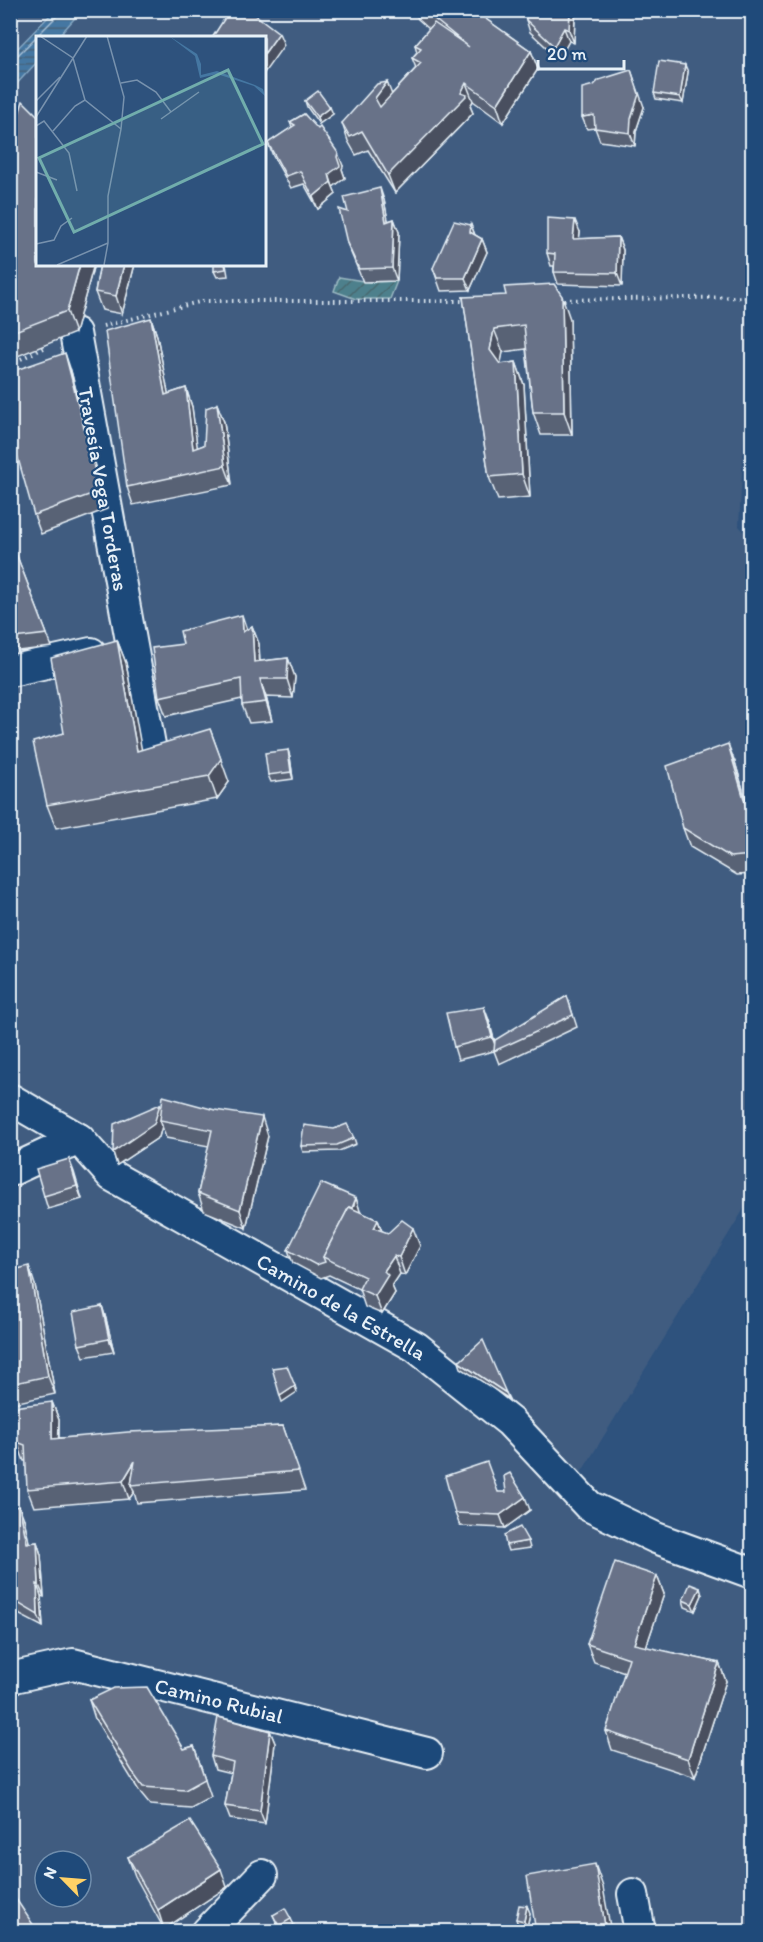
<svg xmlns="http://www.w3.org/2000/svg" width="763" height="1942" font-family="Itim,sans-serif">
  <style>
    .built { fill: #3f5c80; fill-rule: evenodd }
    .garden { fill: url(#garden-furrows); stroke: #9bb8c2; stroke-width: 1.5 }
    .water { fill: url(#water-rules); stroke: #86a8c4; stroke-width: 1.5 }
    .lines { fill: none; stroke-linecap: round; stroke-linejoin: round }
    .shore { stroke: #a7c0d6; stroke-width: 1.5 }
    .minor-casing { stroke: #e8f1f8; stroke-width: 34 }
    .path { stroke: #e8f1f8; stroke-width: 4; stroke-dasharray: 1.5 4.5; stroke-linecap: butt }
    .minor { stroke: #1f4a7a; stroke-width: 30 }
    .wall { fill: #596275; stroke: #e8f1f8; stroke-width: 1.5 }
    .shaded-wall { fill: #49505f; stroke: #e8f1f8; stroke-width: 1.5 }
    .building { fill: #687288; stroke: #e8f1f8; stroke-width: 1.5 }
    .labels { text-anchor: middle; stroke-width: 4.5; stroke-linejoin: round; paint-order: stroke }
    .street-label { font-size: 21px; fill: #e8f1f8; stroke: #1f4a7a }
    .inset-road { fill: none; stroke: #7892ae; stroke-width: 1.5 }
    .view { fill: #71adac; fill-opacity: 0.15; stroke: #71adac; stroke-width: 3 }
    .inset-edge { fill: none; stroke: #e8f1f8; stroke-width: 3 }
  </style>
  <defs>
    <pattern id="garden-furrows" width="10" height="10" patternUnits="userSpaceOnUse" patternTransform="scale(1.5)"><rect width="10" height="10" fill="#4e808c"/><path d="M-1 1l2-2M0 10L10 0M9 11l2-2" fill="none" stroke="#4a676e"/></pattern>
    <pattern id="water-rules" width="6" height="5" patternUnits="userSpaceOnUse" patternTransform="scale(1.5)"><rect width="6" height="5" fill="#4577a2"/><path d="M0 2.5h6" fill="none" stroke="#466076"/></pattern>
  </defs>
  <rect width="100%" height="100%" fill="#2e527d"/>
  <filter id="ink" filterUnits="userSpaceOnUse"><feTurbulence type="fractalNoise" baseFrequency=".0167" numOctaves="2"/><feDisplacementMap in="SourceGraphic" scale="12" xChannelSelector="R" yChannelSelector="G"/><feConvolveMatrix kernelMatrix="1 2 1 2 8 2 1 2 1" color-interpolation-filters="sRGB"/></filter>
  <g filter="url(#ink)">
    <!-- built -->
    <path class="built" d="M 11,11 L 752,11 L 752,289 L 739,526 L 752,540 L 752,1196 L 573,1486 L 752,1586 L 752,1931 L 11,1932 ZM 38,38 L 264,38 L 264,264 L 38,264 ZM 45,1861 L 81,1861 L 81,1897 L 45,1897 Z"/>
    <!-- garden -->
    <path class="garden" d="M 339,277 L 369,282 L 397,281 L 390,299 L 356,299 L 334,291 Z"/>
    <!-- water -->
    <path class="water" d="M 54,11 L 81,11 L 58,37 L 38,38 L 37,62 L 11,90 L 11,55 Z"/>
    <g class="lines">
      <!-- shore -->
      <path class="shore" d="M 10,59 L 17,56 L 56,17 L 58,10"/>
      <defs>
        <g id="minor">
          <path d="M 75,333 L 152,756"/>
          <path d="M 10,671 L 91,653"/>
          <path d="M 10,1099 L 79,1139"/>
          <path d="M 10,1171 L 79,1139 L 112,1176 L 416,1347 L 510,1422 L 589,1506 L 656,1538 L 752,1573"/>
          <path d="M 10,1678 L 73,1664 L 427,1753"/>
          <path d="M 633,1894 L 640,1932"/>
          <path d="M 207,1932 L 262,1875"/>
        </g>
      </defs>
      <!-- minor casing -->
      <use href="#minor" class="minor-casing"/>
      <!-- path -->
      <g class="path">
        <path d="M 558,300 L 752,297"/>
        <path d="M 103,326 L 203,301 L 467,301"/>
        <path d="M 10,364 L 48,346"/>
      </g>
      <!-- minor -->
      <use href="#minor" class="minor"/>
    </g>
    <!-- wall -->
    <g class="wall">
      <path d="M 414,10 L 473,10 L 531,51 L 538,69 L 503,123 L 473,101 L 470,106 L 473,113 L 395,193 L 368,150 L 356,155 L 348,141 L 342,123 L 392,94 L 416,68 L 412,58 L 417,52 L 415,45 L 429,29 L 418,19 Z"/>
      <path d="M 527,10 L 578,10 L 575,15 L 574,43 L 569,41 L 559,59 L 530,32 L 526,20 Z"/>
      <path d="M 688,72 L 683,103 L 656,99 L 654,93 Z"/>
      <path d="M 305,101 L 333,114 L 319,124 L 307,107 Z"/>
      <path d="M 644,107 L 636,131 L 635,146 L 600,141 L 595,128 L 587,129 L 582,117 Z"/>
      <path d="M 304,114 L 343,166 L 342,169 L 345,178 L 333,187 L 336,194 L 318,209 L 304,184 L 291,188 L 273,156 L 268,143 L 292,127 L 290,122 Z"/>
      <path d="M 10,143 L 38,264 L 94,264 L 75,333 L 10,359 Z"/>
      <path d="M 384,200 L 388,221 L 394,219 L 399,232 L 397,281 L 363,282 L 347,243 L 348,212 Z"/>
      <path d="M 471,225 L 475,235 L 482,239 L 487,252 L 470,290 L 441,291 L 433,268 Z"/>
      <path d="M 580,232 L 579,239 L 618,237 L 623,250 L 622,286 L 558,284 L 554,272 L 554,266 L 551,266 L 547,253 Z"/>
      <path d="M 100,264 L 135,264 L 122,314 L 102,310 L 95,292 Z"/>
      <path d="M 226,264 L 228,276 L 217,277 L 214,271 Z"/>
      <path d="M 463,297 L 570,319 L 572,435 L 541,435 L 533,412 L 526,349 L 503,352 L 500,364 L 516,362 L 524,385 L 530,497 L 498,500 L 489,477 Z"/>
      <path d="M 151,318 L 157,336 L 168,394 L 186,388 L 192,407 L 197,448 L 204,445 L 217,404 L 224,422 L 232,485 L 133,505 L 127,487 Z"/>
      <path d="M 71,371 L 107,509 L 41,534 L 34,515 Z"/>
      <path d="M 10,538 L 52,647 L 18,651 L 10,628 Z"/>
      <path d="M 252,626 L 259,644 L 260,661 L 288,658 L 295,677 L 293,698 L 266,697 L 272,721 L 249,723 L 242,705 L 242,699 L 166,716 L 159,697 L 183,644 L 247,630 Z"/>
      <path d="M 117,640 L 126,663 L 141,750 L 229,782 L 217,799 L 56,828 L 47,805 L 64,733 Z"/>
      <path d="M 288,750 L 290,757 L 293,779 L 271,782 L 268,775 Z"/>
      <path d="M 735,762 L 753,824 L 753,874 L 737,875 L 690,847 L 683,828 Z"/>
      <path d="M 567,996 L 577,1027 L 499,1064 L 494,1051 L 458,1060 L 454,1047 L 484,1007 L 495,1043 Z"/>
      <path d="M 161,1107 L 268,1136 L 246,1228 L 204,1211 L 198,1193 L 209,1146 L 166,1138 L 162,1126 L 159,1137 L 117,1165 L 113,1152 Z"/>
      <path d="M 354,1138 L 356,1144 L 339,1151 L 303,1152 L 301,1146 Z"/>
      <path d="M 69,1159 L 82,1199 L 48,1209 L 44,1196 Z"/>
      <path d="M 356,1198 L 360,1212 L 378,1220 L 382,1231 L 420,1246 L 405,1275 L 400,1274 L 392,1286 L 395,1293 L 382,1314 L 365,1307 L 359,1289 L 329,1275 L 321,1278 L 293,1263 L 288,1250 Z"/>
      <path d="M 10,1271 L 35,1285 L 55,1394 L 14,1403 L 10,1395 Z"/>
      <path d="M 102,1306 L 106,1319 L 114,1352 L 84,1357 L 79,1345 Z"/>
      <path d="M 459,1362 L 506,1393 L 509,1399 L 461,1368 Z"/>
      <path d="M 52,1402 L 59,1420 L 59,1438 L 283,1426 L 305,1490 L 137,1503 L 134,1492 L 129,1499 L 34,1507 L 27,1489 L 26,1461 L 24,1461 L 17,1442 Z"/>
      <path d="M 498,1492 L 530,1510 L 505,1528 L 460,1526 L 455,1513 Z"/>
      <path d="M 10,1508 L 24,1519 L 29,1543 L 37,1542 L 41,1555 L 44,1597 L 41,1596 L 43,1627 L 20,1615 L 13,1605 L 10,1599 Z"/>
      <path d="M 528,1541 L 530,1548 L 508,1551 L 506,1545 Z"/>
      <path d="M 657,1576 L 664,1594 L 646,1647 L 719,1663 L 726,1681 L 695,1777 L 612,1750 L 606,1731 L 625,1672 L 594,1662 L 587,1644 Z"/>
      <path d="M 702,1595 L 695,1611 L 685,1607 L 683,1600 Z"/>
      <path d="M 89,1700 L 184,1749 L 194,1746 L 211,1797 L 191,1808 L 150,1805 L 141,1794 L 95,1719 Z"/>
      <path d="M 270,1731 L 275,1743 L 265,1824 L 230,1819 L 225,1806 L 231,1773 L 215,1769 L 211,1756 Z"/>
      <path d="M 128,1857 L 227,1887 L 164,1929 L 135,1876 Z"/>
      <path d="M 527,1906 L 530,1913 L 527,1927 L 518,1925 L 516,1919 Z"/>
      <path d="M 273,1915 L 291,1919 L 294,1925 L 281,1932 Z"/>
    </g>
    <!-- shaded-wall -->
    <g class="shaded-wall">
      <path d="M 570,10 L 578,10 L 575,15 L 574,43 L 569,30 Z"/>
      <path d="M 564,28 L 569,41 L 559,59 L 554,46 Z"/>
      <path d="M 279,33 L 284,45 L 264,73 L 264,54 Z"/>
      <path d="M 531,51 L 538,69 L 503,123 L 497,105 Z"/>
      <path d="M 685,65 L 688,72 L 683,103 L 680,97 Z"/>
      <path d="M 631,70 L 644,107 L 636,131 L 635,146 L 630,133 Z"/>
      <path d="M 387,82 L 394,100 L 382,116 L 375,98 Z"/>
      <path d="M 466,83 L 473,101 L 470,106 L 473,113 L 395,193 L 388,175 L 461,93 Z"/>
      <path d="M 330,107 L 333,114 L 319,124 L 317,117 Z"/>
      <path d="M 338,153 L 343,166 L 342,169 L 345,178 L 333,187 L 329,174 Z"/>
      <path d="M 331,182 L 336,194 L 318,209 L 313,197 Z"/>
      <path d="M 380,188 L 384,200 L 391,235 L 386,222 Z"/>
      <path d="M 394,219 L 399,232 L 397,281 L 392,268 Z"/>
      <path d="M 575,220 L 580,232 L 578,252 L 573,239 Z"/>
      <path d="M 471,225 L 476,238 L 470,232 Z"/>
      <path d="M 618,237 L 623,250 L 622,286 L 617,273 Z"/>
      <path d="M 482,239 L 487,252 L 470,290 L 465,278 Z"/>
      <path d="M 80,264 L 94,264 L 75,333 L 67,311 Z"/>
      <path d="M 124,264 L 135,264 L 122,314 L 116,296 Z"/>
      <path d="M 562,296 L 570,319 L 572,435 L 564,412 Z"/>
      <path d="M 151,318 L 157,336 L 172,413 L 165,395 Z"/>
      <path d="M 494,329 L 503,352 L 499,373 L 490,350 Z"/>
      <path d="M 65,353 L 71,371 L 107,509 L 100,491 Z"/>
      <path d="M 516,362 L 524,385 L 530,497 L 522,474 Z"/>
      <path d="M 186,388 L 192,407 L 200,468 L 193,449 Z"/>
      <path d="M 217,404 L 224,422 L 232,485 L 225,466 Z"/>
      <path d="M 242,615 L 248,633 L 243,632 Z"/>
      <path d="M 252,626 L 259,644 L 260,680 L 254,662 Z"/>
      <path d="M 117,640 L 126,663 L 146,774 L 137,751 Z"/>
      <path d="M 288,658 L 295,677 L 293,698 L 287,679 Z"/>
      <path d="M 260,679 L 266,697 L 272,721 L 266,702 Z"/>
      <path d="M 210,729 L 229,782 L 217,799 L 209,776 Z"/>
      <path d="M 728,744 L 735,762 L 753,824 L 753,830 Z"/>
      <path d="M 288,750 L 290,757 L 293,779 L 291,772 Z"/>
      <path d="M 484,1007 L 489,1020 L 497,1050 L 492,1037 Z"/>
      <path d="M 160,1104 L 165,1117 L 160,1120 L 162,1126 L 159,1137 L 117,1165 L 113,1152 Z"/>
      <path d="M 262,1117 L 268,1136 L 246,1228 L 240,1210 Z"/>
      <path d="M 69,1159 L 74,1172 L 82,1199 L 77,1186 Z"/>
      <path d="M 356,1198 L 360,1211 L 355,1225 L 336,1263 Z"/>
      <path d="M 378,1220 L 384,1238 L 374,1228 Z"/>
      <path d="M 413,1228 L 420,1246 L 405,1275 L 399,1257 Z"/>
      <path d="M 394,1256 L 400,1274 L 392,1286 L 395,1293 L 382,1314 L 375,1296 L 384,1271 Z"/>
      <path d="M 29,1266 L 35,1285 L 55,1394 L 48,1376 Z"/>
      <path d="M 102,1306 L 106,1319 L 114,1352 L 109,1339 Z"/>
      <path d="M 295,1386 L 297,1392 L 282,1402 L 280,1396 Z"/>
      <path d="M 52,1402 L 59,1420 L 58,1457 L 52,1439 Z"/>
      <path d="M 135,1461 L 131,1485 L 134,1492 L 129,1499 L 123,1481 Z"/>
      <path d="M 525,1497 L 530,1510 L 505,1528 L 500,1515 Z"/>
      <path d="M 19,1506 L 24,1519 L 32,1556 L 27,1543 Z"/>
      <path d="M 37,1542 L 41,1555 L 44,1597 L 39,1585 Z"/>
      <path d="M 657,1576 L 664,1594 L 641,1662 L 634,1644 Z"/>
      <path d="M 37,1584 L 41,1596 L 43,1627 L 38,1615 Z"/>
      <path d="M 700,1588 L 702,1595 L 695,1611 L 692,1604 Z"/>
      <path d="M 719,1663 L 726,1681 L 695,1777 L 688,1759 Z"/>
      <path d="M 270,1731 L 275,1743 L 265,1824 L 260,1811 Z"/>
      <path d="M 595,1864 L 603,1887 L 611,1932 L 606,1932 Z"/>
      <path d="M 221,1869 L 227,1887 L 164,1929 L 158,1910 Z"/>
      <path d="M 527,1906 L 530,1913 L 527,1927 L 524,1921 Z"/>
    </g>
    <!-- building -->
    <g class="building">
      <path d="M 230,10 L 249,10 L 279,33 L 264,54 L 264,38 L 212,38 Z"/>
      <path d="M 423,10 L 473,10 L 531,51 L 497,105 L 466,83 L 461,93 L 467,95 L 388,175 L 362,131 L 350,137 L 342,123 L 377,84 L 387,82 L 375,98 L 380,107 L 421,63 L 412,58 L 421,48 L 415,45 L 434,23 L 469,47 Z"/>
      <path d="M 527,10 L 570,10 L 569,30 L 564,28 L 554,46 L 526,20 Z"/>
      <path d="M 659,61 L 685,65 L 680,97 L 654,93 Z"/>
      <path d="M 631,70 L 639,94 L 631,119 L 630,133 L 595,128 L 594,115 L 582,117 L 582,88 L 594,85 L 599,80 Z"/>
      <path d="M 318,91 L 330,107 L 317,117 L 305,101 Z"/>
      <path d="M 23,101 L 38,116 L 38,264 L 80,264 L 67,311 L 10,333 L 10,143 Z"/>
      <path d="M 304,114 L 318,129 L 320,127 L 338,153 L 337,157 L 340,166 L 329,174 L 331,182 L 313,197 L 300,171 L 286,176 L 268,143 L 295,125 L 290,122 Z"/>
      <path d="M 380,188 L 386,222 L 394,219 L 392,268 L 359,269 L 347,243 L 339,209 L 348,212 L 344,197 Z"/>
      <path d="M 547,218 L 575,220 L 573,239 L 618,237 L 617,273 L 554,272 L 555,254 L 547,253 Z"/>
      <path d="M 454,221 L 471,225 L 470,232 L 482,239 L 465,278 L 437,278 L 433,268 Z"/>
      <path d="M 100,264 L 124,264 L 116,296 L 95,292 Z"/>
      <path d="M 214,264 L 225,264 L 226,269 L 214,271 Z"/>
      <path d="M 554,284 L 562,296 L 564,412 L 533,412 L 524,325 L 494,329 L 490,350 L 500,364 L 516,362 L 522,474 L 489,477 L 463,297 L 506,295 L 504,287 Z"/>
      <path d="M 151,318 L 165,395 L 186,388 L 193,449 L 204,445 L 206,408 L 217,404 L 225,466 L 127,487 L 105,331 Z"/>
      <path d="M 65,353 L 100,491 L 34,515 L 10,430 L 10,372 Z"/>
      <path d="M 10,538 L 47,634 L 14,638 L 10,628 Z"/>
      <path d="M 242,615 L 243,632 L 252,626 L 254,662 L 288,658 L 287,679 L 260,679 L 266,702 L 242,705 L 241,679 L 159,697 L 152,648 L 183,644 L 180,631 Z"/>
      <path d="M 117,640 L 137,751 L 210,729 L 221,759 L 209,776 L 47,805 L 33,742 L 64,733 L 51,658 Z"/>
      <path d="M 728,744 L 753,830 L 753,855 L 730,857 L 683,828 L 667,766 Z"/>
      <path d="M 288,750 L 291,772 L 268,775 L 265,753 Z"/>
      <path d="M 567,996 L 573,1015 L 494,1051 L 495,1040 Z"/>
      <path d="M 484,1007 L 492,1037 L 454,1047 L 446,1013 Z"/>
      <path d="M 163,1096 L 215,1110 L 262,1117 L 240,1210 L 198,1193 L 212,1130 L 160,1120 Z"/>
      <path d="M 160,1104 L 154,1124 L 113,1152 L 114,1124 Z"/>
      <path d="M 347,1124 L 354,1138 L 337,1145 L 301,1146 L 304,1125 L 334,1129 Z"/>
      <path d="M 69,1159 L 77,1186 L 44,1196 L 36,1169 Z"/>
      <path d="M 321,1183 L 356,1198 L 352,1208 L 349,1207 L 323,1257 L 325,1262 L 316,1265 L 288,1250 Z"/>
      <path d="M 349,1207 L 378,1220 L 374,1228 L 388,1233 L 402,1220 L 413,1228 L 399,1257 L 394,1256 L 384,1271 L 388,1275 L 375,1296 L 359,1289 L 365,1277 L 323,1257 Z"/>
      <path d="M 29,1266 L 48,1376 L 10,1384 L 10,1271 Z"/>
      <path d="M 102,1306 L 109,1339 L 79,1345 L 73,1312 Z"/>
      <path d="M 483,1340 L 506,1393 L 459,1362 Z"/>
      <path d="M 287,1366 L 295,1386 L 280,1396 L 272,1368 Z"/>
      <path d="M 52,1402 L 52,1439 L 128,1432 L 283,1426 L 299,1471 L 131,1485 L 135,1461 L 123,1481 L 27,1489 L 25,1445 L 17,1442 L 13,1407 Z"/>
      <path d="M 487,1462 L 498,1492 L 506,1492 L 504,1476 L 510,1473 L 525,1497 L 500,1515 L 455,1513 L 445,1476 Z"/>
      <path d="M 19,1506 L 27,1543 L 37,1542 L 39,1585 L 37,1584 L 38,1615 L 16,1602 L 10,1595 L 10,1508 Z"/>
      <path d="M 520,1527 L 528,1541 L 506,1545 L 504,1535 Z"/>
      <path d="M 615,1562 L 657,1576 L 634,1644 L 719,1663 L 688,1759 L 606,1731 L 629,1658 L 587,1644 Z"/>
      <path d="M 690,1584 L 700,1588 L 692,1604 L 683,1600 Z"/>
      <path d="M 147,1687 L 184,1749 L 194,1746 L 205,1779 L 185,1790 L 143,1787 L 135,1776 L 89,1700 L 114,1688 Z"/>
      <path d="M 218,1717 L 270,1731 L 260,1811 L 225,1806 L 233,1762 L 211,1756 Z"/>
      <path d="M 190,1821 L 221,1869 L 158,1910 L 128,1857 Z"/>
      <path d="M 595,1864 L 606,1932 L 536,1932 L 527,1876 Z"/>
      <path d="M 10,1890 L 38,1932 L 10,1932 Z"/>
      <path d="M 519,1905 L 527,1906 L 524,1921 L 516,1919 Z"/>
      <path d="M 285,1908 L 291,1919 L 279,1926 L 273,1915 Z"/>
    </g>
  </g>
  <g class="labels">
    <!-- street labels -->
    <g class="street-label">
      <text transform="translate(103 489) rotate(80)" y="7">Travesía Vega Torderas</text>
      <text transform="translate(341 1307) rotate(30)" y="7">Camino de la Estrella</text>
      <text transform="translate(219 1701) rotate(14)" y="7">Camino Rubial</text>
    </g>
  </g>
  <!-- overview -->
  <g transform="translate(36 36)">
    <rect width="230" height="230" fill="#2e527d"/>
    <path d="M 133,0 L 161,18 L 165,28 L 165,39 L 181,35 L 219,49 L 227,53 L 229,60 L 218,50 L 181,38 L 164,42 L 159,20 Z" fill="#4577a2"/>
    <path class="inset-road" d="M 4,0 L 37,22 L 49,64 L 85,93 L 72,160 L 72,207 L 68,229M 71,0 L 88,61 L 85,93M 85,47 L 101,44 L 120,56 L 135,76M 0,65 L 24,41M 0,81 L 51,0M 125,83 L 163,56M 0,90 L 8,85 L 33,117 L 41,155M 17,95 L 39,70 L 49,64M 0,136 L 21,144M 0,208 L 18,204 L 25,190 L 36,182M 21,229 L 72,207"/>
    <path class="view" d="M 192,34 L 227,108 L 38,196 L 3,122 Z"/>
    <rect width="230" height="230" class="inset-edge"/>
  </g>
  <!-- margin -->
  <rect width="763" height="1942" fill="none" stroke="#1f4a7a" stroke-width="36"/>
  <rect x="18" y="18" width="727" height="1906" fill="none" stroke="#e8f1f8" stroke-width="2" filter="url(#ink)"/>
  <!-- north arrow -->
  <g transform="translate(63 1879) rotate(295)"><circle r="28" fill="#1f4a7a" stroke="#6f8dac" stroke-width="1.5"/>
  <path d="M0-4.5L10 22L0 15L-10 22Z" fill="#ffd166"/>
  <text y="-9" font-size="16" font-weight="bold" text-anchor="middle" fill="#e8f1f8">N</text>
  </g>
  <!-- scale -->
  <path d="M538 60v9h86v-9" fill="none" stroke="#e8f1f8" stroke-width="3"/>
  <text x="547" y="60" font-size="18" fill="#e8f1f8" stroke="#1f4a7a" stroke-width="4.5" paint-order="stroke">20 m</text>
</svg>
